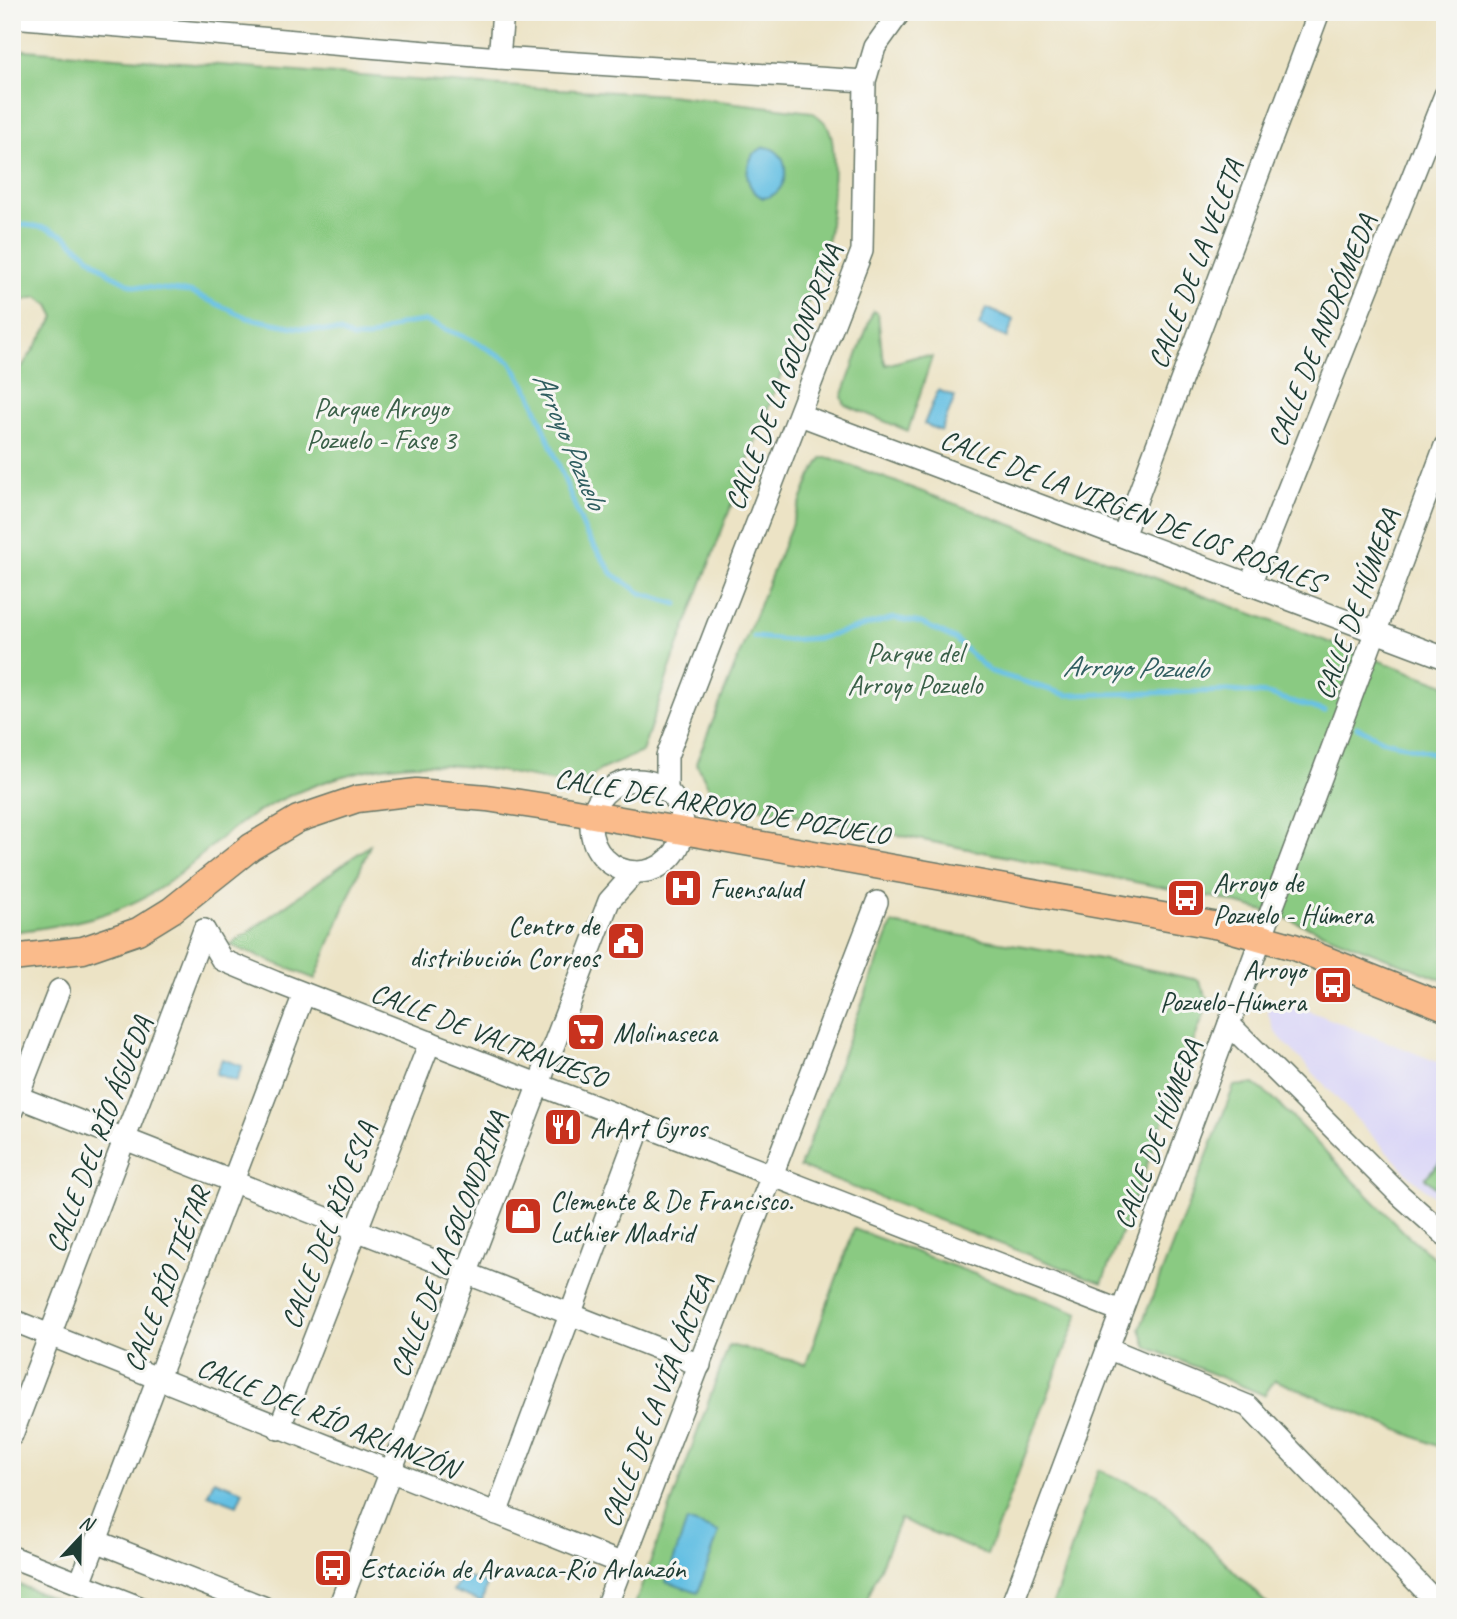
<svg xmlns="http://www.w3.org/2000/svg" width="1457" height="1619" font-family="Caveat,sans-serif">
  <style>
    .built { fill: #dad6f7 }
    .green { fill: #8aca82; stroke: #54845b; stroke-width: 2 }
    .water { fill: #65c0e3; stroke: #427e8c; stroke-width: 2 }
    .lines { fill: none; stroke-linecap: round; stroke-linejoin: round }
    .stream { stroke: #65c0e3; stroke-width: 5 }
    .minor-casing { stroke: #677767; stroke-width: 24 }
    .major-casing { stroke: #677767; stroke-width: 29 }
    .minor { stroke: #fff; stroke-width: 21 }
    .major { stroke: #fabb8b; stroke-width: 26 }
    .labels { text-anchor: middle; stroke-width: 6; stroke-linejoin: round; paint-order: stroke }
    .street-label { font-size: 28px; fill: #1f3d34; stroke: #f6f6f2 }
    .park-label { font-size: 28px; fill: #3a6048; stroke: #f6f6f2 }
    .poi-label { font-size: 28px; fill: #1f3d34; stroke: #f6f6f2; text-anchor: start }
    .water-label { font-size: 30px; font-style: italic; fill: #305e60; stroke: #f6f6f2 }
  </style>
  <rect width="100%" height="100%" fill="#f6f6f2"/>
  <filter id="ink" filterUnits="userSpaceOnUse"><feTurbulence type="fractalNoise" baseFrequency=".0143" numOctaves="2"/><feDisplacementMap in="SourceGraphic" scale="14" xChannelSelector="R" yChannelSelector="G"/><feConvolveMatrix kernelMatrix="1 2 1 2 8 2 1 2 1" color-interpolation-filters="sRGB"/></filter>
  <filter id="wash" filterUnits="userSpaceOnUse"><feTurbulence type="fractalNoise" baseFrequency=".00686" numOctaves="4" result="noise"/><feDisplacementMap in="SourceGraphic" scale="28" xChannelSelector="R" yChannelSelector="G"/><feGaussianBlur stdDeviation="1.57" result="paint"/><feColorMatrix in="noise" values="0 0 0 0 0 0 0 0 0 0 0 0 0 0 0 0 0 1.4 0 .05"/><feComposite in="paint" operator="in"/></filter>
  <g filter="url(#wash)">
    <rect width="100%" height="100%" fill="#ece3c5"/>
    <!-- built -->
    <path class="built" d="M 1282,1000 L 1445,1065 L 1445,1206 L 1409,1175 L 1275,1032 L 1267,1011 L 1273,1001 Z"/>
    <!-- green -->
    <g class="green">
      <path d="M 12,49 L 466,84 L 669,95 L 812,112 C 818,116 825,121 828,127 C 840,148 830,239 823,263 L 674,657 L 642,752 L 600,770 L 579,787 C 527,776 470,763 416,764 C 360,765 288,791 242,822 C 214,841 191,867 163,886 C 119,916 64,926 12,932 L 12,382 L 55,317 L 49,305 L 37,297 L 12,303 Z"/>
      <path d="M 873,311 L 878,314 L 882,353 L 886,365 L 918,356 L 932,357 L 908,431 L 845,405 L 842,397 Z"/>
      <path d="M 822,458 L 831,458 L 1445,685 L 1445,981 L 1278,915 L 1221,899 L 715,799 L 696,763 L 811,476 Z"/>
      <path d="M 370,845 L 315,979 L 230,945 Z"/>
      <path d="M 892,924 L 1095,958 L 1198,980 L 1209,1001 L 1102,1283 L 800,1167 Z"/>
      <path d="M 1254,1084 L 1272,1097 L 1405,1233 L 1445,1267 L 1445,1449 L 1275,1380 L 1264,1395 L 1147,1347 L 1140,1329 L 1234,1086 Z"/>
      <path d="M 1445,1156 L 1445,1196 L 1425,1178 Z"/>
      <path d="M 854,1229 L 1079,1313 L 987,1555 L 900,1519 L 866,1602 L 876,1607 L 634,1607 L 729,1345 L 806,1364 Z"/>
      <path d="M 1098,1470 L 1157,1494 L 1270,1607 L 1052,1607 Z"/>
      <path d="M 12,1582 L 74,1607 L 12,1607 Z"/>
    </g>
    <!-- water -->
    <g class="water">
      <path d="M 764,147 C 793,149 792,195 763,198 C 745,189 744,171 753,154 Z"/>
      <path d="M 986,308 L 1014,320 L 1007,338 L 979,326 Z"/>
      <path d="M 938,390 L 955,397 L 941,431 L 924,424 Z"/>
      <path d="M 222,1059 L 242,1066 L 236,1081 L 216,1074 Z"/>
      <path d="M 214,1480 L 243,1491 L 237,1505 L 208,1494 Z"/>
      <path d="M 687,1521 L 719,1532 L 698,1593 L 666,1582 Z"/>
      <path d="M 461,1575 L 487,1584 L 482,1602 L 453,1591 Z"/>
    </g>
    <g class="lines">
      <!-- stream -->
      <g class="stream">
        <path d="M 12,223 L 46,228 L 65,236 L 110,274 L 134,286 L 190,292 L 248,318 L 299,328 L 340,332 L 353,338 L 369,338 L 401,324 L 425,321 L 470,339 L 510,361 L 531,395 L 586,534 L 613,574 L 641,593 L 677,604"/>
        <path d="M 754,637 L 787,640 L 820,638 L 894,618 L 921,623 L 955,639 L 989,671 L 1067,695 L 1229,691 L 1267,694 L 1324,711"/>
        <path d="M 1357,727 L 1385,741 L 1445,756"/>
      </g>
    </g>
  </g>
  <g filter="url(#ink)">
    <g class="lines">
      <defs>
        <g id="minor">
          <path d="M 12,17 L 499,58 L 865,81"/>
          <path d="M 499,58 L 503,12"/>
          <path d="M 800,415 L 1445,658"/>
          <path d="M 1123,536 L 1319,12"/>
          <path d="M 1250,585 L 1445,95"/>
          <circle cx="637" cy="826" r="46"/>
          <path d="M 667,792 L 667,756 L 862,251 L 865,81 L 875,47 L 900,12"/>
          <path d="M 204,930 L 222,960 L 275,982 L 1121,1311"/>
          <path d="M 1229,1024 L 1399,1194 L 1445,1235"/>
          <path d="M 18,1097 L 700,1365"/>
          <path d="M 12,1111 L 59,990"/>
          <path d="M 12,1320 L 623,1564"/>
          <path d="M 1107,1348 L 1248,1406 L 1441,1607"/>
          <path d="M 279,1429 L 430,1042"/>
          <path d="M 12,1435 L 204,930"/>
          <path d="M 496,1514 L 641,1124"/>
          <path d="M 96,1541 L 263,1607"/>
          <path d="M 12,1557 L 139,1607"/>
          <path d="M 80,1583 L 304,994"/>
          <path d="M 339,1607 L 595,937 L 609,901 L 635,872"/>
          <path d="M 606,1607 L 877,902"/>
          <path d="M 1011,1607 L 1445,446"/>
        </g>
        <path id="major" d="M 12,958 L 83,950 L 138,931 L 172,910 L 251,847 L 298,819 L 357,799 L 416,792 L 487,798 L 559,809 L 1219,926 L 1294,947 L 1445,1007"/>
      </defs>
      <!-- minor casing -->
      <use href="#minor" class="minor-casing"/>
      <!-- major casing -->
      <use href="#major" class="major-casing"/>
      <!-- minor -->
      <use href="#minor" class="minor"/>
      <!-- major -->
      <use href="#major" class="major"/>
    </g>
  </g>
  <!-- icons -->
  <defs>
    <symbol id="hospital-square" viewBox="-11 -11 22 22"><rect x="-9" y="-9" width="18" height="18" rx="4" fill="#c8321e" stroke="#f6f6f2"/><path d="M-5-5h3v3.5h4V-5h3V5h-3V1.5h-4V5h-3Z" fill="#fff"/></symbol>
    <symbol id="bus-square" viewBox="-11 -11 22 22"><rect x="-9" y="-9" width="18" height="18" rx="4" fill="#c8321e" stroke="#f6f6f2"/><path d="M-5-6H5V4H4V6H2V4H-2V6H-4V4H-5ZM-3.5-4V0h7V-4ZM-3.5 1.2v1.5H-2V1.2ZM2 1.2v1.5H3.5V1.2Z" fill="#fff"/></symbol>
    <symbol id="civic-square" viewBox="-11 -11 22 22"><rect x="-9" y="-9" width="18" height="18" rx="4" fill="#c8321e" stroke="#f6f6f2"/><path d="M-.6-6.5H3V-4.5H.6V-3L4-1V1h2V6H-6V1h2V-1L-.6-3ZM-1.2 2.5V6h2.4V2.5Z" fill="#fff"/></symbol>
    <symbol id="supermarket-square" viewBox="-11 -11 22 22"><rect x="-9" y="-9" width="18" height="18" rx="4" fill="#c8321e" stroke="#f6f6f2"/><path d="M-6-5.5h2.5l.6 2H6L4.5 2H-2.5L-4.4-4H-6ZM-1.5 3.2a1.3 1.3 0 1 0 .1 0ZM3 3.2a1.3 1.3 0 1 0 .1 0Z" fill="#fff"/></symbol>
    <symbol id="restaurant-square" viewBox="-11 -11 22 22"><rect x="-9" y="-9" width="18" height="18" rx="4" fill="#c8321e" stroke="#f6f6f2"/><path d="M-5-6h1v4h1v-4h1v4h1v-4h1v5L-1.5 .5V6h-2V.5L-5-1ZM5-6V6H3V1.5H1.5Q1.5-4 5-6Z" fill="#fff"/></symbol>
    <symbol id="shop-square" viewBox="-11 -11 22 22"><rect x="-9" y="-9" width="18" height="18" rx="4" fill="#c8321e" stroke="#f6f6f2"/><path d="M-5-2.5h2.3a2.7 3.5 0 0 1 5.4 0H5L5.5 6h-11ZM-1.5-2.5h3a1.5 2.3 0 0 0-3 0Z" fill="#fff"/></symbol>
  </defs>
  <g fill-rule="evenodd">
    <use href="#hospital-square" x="661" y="866" width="44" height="44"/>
    <use href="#bus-square" x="1164" y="876" width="44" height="44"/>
    <use href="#civic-square" x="604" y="919" width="44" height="44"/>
    <use href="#bus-square" x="1311" y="963" width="44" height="44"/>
    <use href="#supermarket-square" x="564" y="1010" width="44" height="44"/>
    <use href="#restaurant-square" x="541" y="1105" width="44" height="44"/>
    <use href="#shop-square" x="501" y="1194" width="44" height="44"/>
    <use href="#bus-square" x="311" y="1546" width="44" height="44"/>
  </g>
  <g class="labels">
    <!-- street labels -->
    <g class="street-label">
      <text transform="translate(1195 264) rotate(-69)" y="10">CALLE DE LA VELETA</text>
      <text transform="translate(1321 330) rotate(-68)" y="10">CALLE DE ANDRÓMEDA</text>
      <text transform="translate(783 377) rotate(-69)" y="10">CALLE DE LA GOLONDRINA</text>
      <text transform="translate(1132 510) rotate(21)" y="10">CALLE DE LA VIRGEN DE LOS ROSALES</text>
      <text transform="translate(1356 604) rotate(-70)" y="10">CALLE DE HÚMERA</text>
      <text transform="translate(722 806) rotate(10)" y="10">CALLE DEL ARROYO DE POZUELO</text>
      <text transform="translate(489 1035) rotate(21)" y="10">CALLE DE VALTRAVIESO</text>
      <text transform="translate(98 1134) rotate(-69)" y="10">CALLE DEL RÍO ÁGUEDA</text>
      <text transform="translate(1157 1134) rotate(-69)" y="10">CALLE DE HÚMERA</text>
      <text transform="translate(328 1225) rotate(-69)" y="10">CALLE DEL RÍO ESLA</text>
      <text transform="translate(448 1244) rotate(-69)" y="10">CALLE DE LA GOLONDRINA</text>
      <text transform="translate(166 1279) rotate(-69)" y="10">CALLE RÍO TIÉTAR</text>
      <text transform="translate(656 1401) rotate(-69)" y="10">CALLE DE LA VÍA LÁCTEA</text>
      <text transform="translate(328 1417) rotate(22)" y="10">CALLE DEL RÍO ARLANZÓN</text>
    </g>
    <!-- park labels -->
    <g class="park-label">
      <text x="381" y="417">Parque Arroyo<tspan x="381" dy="32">Pozuelo - Fase 3</tspan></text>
      <text x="915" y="662">Parque del<tspan x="915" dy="32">Arroyo Pozuelo</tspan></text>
    </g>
    <!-- poi labels -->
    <g class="poi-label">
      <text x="1213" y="892">Arroyo de<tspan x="1213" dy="32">Pozuelo - Húmera</tspan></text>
      <text x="710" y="898">Fuensalud</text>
      <text x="599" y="935" text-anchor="end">Centro de<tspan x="599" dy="32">distribución Correos</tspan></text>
      <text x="1306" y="979" text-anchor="end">Arroyo<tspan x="1306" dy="32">Pozuelo-Húmera</tspan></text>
      <text x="613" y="1042">Molinaseca</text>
      <text x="590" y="1137">ArArt Gyros</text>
      <text x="550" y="1210">Clemente &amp; De Francisco.<tspan x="550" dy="32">Luthier Madrid</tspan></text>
      <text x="360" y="1578">Estación de Aravaca-Río Arlanzón</text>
    </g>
    <!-- water labels -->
    <g class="water-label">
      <text transform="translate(570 440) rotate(67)" y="10">Arroyo Pozuelo</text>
      <text transform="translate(1135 667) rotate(1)" y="10">Arroyo Pozuelo</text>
    </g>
  </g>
  <!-- margin -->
  <rect width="1457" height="1619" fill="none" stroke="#f6f6f2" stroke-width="42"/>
  <!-- north arrow -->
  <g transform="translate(80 1538) rotate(22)" stroke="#f6f6f2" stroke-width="5" paint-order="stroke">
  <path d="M0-5L12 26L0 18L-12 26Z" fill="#1f3d34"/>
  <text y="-10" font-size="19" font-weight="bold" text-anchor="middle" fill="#1f3d34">N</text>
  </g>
</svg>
